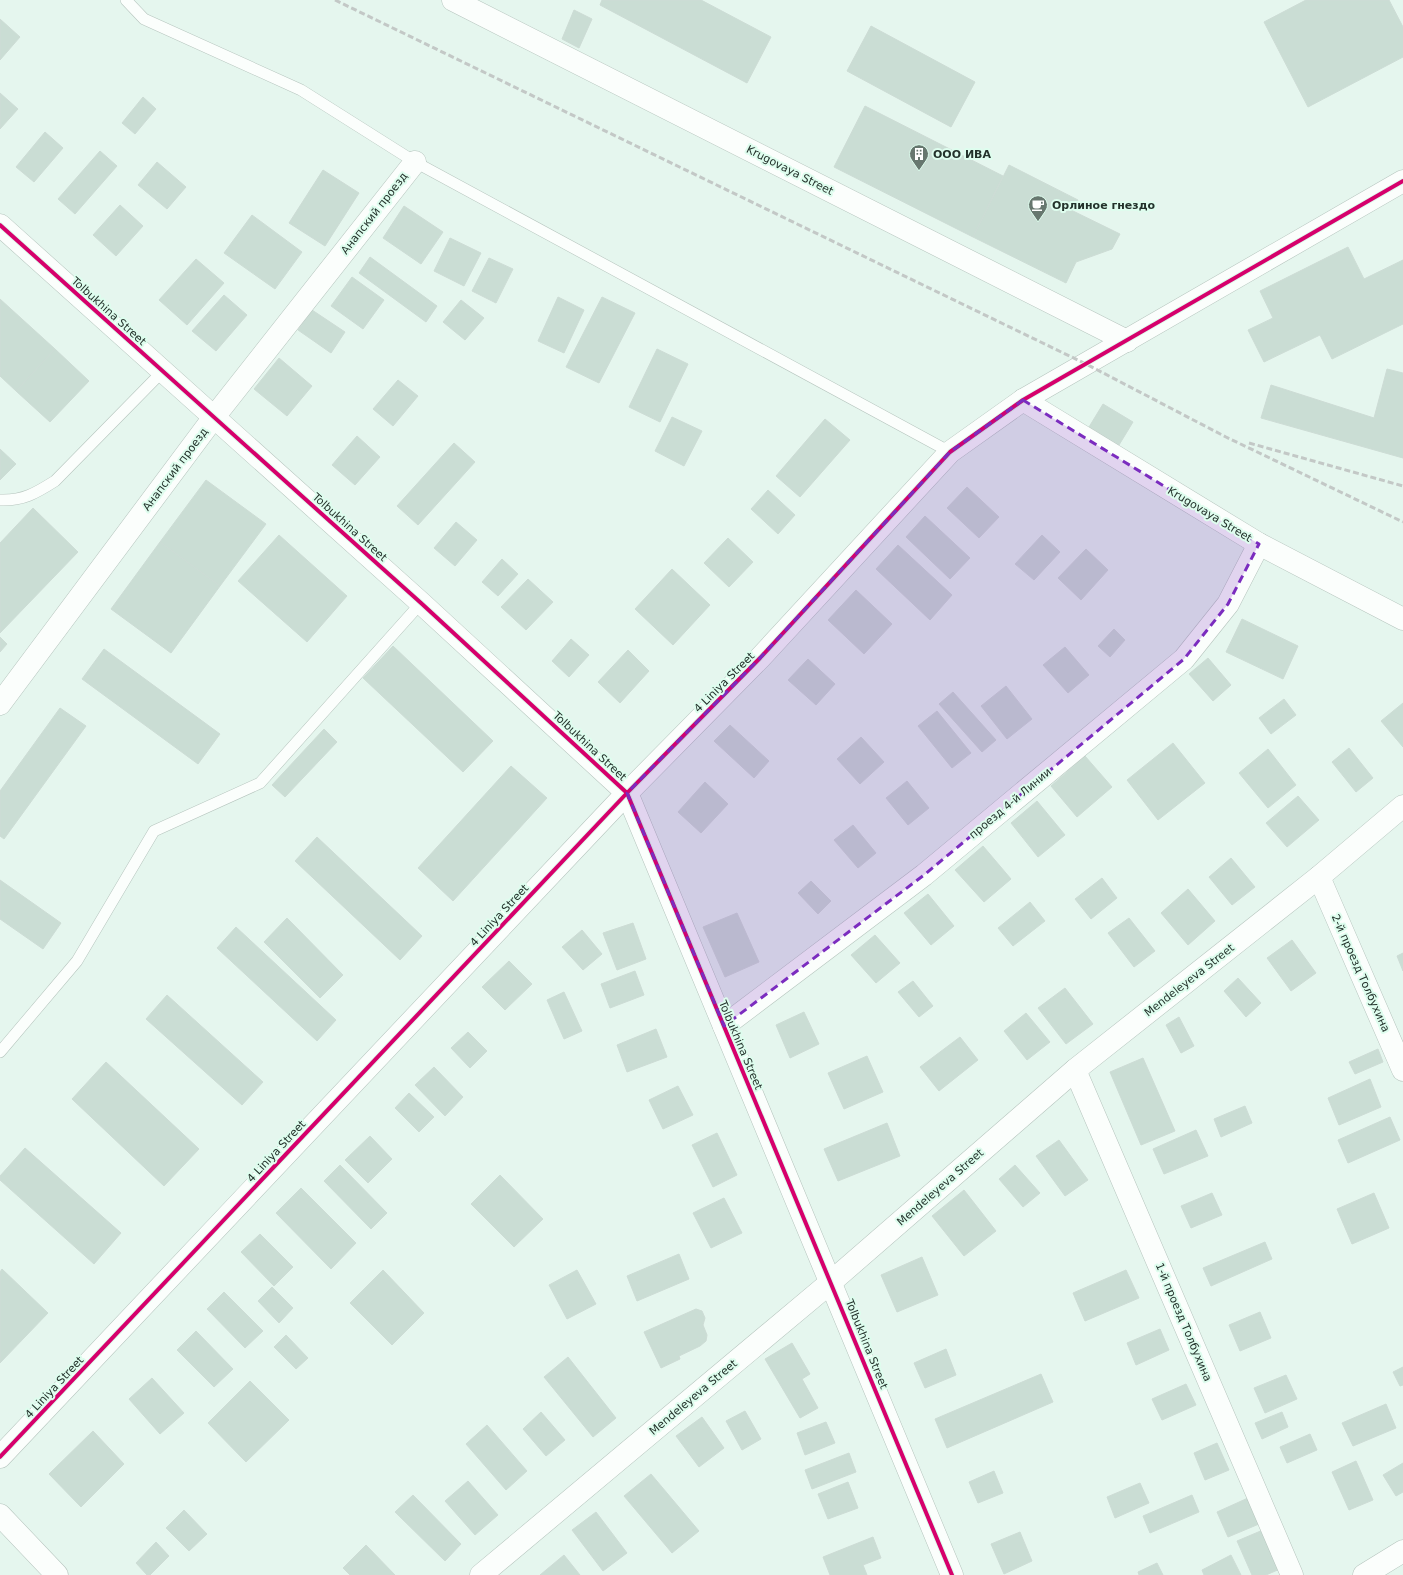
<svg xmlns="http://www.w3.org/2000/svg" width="1403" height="1575" font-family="'DejaVu Sans',sans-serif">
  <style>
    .building { fill: #caddd4; stroke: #cddcd5 }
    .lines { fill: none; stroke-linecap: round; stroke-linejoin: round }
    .lane-casing { stroke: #b5c4bd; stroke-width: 12 }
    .street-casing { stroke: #b5c4bd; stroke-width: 23 }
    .secondary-casing { stroke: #b5c4bd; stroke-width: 23 }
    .lane { stroke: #fbfefc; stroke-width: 11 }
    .street { stroke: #fbfefc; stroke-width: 22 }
    .secondary { stroke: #fbfefc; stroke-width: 22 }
    .rail { stroke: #c3c8c6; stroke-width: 3; stroke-dasharray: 6 3; stroke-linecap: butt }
    .cycleway-casing { stroke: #defdee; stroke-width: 6 }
    .cycleway { stroke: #d6006c; stroke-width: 4 }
    .marked { fill: #7b2cbf; fill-opacity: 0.2; stroke: #7b2cbf; stroke-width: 3; stroke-dasharray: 8 5; stroke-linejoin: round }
    .labels { text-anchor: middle; stroke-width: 4; stroke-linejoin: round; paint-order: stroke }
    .poi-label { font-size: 11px; font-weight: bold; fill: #23322b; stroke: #defdee; text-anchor: start }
    .street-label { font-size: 11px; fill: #23322b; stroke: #defdee }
  </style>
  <rect width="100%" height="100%" fill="#e5f6ee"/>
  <!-- building -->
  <g class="building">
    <path d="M 602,0 L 701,0 L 771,37 L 747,83 L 600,5 Z"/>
    <path d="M 1306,0 L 1389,0 L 1403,27 L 1403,57 L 1308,107 L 1264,22 Z"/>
    <path d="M 574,10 L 592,19 L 579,48 L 562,39 Z"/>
    <path d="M 0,19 L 20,37 L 0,60 Z"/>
    <path d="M 871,26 L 975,82 L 951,127 L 847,71 Z"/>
    <path d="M 0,93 L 18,109 L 0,129 Z"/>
    <path d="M 143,97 L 156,109 L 135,134 L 122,123 Z"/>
    <path d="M 865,106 L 1003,176 L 973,237 L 834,167 Z"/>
    <path d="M 45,132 L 63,148 L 34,182 L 16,167 Z"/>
    <path d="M 100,151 L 117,166 L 75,214 L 58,199 Z"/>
    <path d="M 157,162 L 186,187 L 167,209 L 138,185 Z"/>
    <path d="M 1009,165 L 1078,200 L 1073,211 L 1120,234 L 1112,249 L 1076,262 L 1066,283 L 973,237 Z"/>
    <path d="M 323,170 L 359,193 L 325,246 L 289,223 Z"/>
    <path d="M 120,205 L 143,226 L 116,256 L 93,235 Z"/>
    <path d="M 404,206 L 443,232 L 421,264 L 383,238 Z"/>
    <path d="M 252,215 L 302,252 L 275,289 L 224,253 Z"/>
    <path d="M 450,238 L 481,253 L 464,286 L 434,271 Z"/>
    <path d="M 1348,247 L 1364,279 L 1403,260 L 1403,324 L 1332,359 L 1320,335 L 1264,362 L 1248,330 L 1273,318 L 1260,291 Z"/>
    <path d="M 370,257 L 437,306 L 426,322 L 359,273 Z"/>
    <path d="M 489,258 L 513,269 L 496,303 L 472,291 Z"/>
    <path d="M 196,259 L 224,283 L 187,325 L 159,300 Z"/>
    <path d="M 352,277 L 384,300 L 363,329 L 331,306 Z"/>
    <path d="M 224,295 L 247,315 L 216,351 L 192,331 Z"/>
    <path d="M 558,297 L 584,310 L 564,353 L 538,341 Z"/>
    <path d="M 602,297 L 635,313 L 599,383 L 566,367 Z"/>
    <path d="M 0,299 L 55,349 L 16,391 L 0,376 Z"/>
    <path d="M 461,300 L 484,318 L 465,340 L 443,322 Z"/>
    <path d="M 312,310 L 345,332 L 331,353 L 298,330 Z"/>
    <path d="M 55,349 L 89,381 L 50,422 L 16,391 Z"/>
    <path d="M 657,349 L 688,364 L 660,422 L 629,407 Z"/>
    <path d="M 279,358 L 312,386 L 287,416 L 254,389 Z"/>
    <path d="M 1387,369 L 1403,373 L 1403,458 L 1261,418 L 1271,385 L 1374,418 Z"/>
    <path d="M 398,380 L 418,396 L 393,426 L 373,409 Z"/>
    <path d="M 1103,404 L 1133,422 L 1119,445 L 1089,427 Z"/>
    <path d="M 672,417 L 702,431 L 684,466 L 655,451 Z"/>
    <path d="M 825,419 L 850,440 L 800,497 L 776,476 Z"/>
    <path d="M 357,436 L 380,457 L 355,485 L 332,465 Z"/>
    <path d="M 454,443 L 475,462 L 418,525 L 397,506 Z"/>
    <path d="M 0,449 L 16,464 L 0,480 Z"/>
    <path d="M 206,480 L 266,524 L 220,586 L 160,542 Z"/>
    <path d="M 967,487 L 999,517 L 979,538 L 947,508 Z"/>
    <path d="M 768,490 L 795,515 L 778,534 L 751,509 Z"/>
    <path d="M 33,508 L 78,552 L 0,633 L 0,543 Z"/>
    <path d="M 925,516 L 970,558 L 950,579 L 906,537 Z"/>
    <path d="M 456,522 L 477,540 L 455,566 L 434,548 Z"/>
    <path d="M 279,535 L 347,596 L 307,642 L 238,581 Z"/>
    <path d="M 1042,535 L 1060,552 L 1034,580 L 1015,564 Z"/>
    <path d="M 728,538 L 753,562 L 729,587 L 704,563 Z"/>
    <path d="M 160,542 L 220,586 L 171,653 L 111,609 Z"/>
    <path d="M 898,545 L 952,595 L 930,620 L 876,569 Z"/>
    <path d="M 1086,549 L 1108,570 L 1081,600 L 1058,578 Z"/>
    <path d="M 502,559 L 518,574 L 498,596 L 482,582 Z"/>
    <path d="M 672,569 L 710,605 L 673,645 L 635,609 Z"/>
    <path d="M 528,579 L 553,602 L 526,630 L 501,607 Z"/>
    <path d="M 856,590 L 892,624 L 864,654 L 828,620 Z"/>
    <path d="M 1242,619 L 1298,646 L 1283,679 L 1226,652 Z"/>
    <path d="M 1114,629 L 1125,640 L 1110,657 L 1098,646 Z"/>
    <path d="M 0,637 L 7,644 L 0,652 Z"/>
    <path d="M 571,639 L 589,655 L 569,677 L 552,661 Z"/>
    <path d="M 393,646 L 493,741 L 463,772 L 363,678 Z"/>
    <path d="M 1065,647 L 1089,675 L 1068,693 L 1043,665 Z"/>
    <path d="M 104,649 L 220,734 L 198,764 L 82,679 Z"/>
    <path d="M 628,650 L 649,671 L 620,703 L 598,682 Z"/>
    <path d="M 1208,658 L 1231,685 L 1213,701 L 1189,674 Z"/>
    <path d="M 808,659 L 835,684 L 816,705 L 788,680 Z"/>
    <path d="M 1006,686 L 1032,719 L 1007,739 L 981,706 Z"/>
    <path d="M 953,692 L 996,740 L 982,752 L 939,704 Z"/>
    <path d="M 1284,699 L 1296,715 L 1271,734 L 1259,718 Z"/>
    <path d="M 1403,703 L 1403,747 L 1381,721 Z"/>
    <path d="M 60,708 L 86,726 L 4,839 L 0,836 L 0,791 Z"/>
    <path d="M 937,711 L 971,753 L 952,768 L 918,726 Z"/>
    <path d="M 730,725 L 769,761 L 754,778 L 714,741 Z"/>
    <path d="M 324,729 L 337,742 L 285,797 L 272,785 Z"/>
    <path d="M 861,737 L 884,762 L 860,784 L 837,759 Z"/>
    <path d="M 1173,743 L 1205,783 L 1158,820 L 1127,780 Z"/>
    <path d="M 1349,748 L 1373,778 L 1356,792 L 1332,762 Z"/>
    <path d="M 1268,749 L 1296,785 L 1268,808 L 1239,773 Z"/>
    <path d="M 1085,756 L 1112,787 L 1077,817 L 1051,786 Z"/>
    <path d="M 511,766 L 547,798 L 453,901 L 418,868 Z"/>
    <path d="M 907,781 L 929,808 L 908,825 L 886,798 Z"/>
    <path d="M 705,782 L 728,804 L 701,833 L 678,812 Z"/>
    <path d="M 1298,796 L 1319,820 L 1287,847 L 1266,823 Z"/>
    <path d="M 1037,801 L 1065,835 L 1038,857 L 1011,823 Z"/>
    <path d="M 853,825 L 876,853 L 858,868 L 834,840 Z"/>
    <path d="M 317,837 L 422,936 L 400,960 L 295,861 Z"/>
    <path d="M 983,846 L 1011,879 L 984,902 L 955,870 Z"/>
    <path d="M 1231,858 L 1255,887 L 1232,905 L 1209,877 Z"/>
    <path d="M 1102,878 L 1117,898 L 1091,919 L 1075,899 Z"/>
    <path d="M 0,880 L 61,923 L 43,949 L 0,919 Z"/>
    <path d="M 811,881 L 831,901 L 818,914 L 798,893 Z"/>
    <path d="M 1188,889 L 1215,921 L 1188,945 L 1161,913 Z"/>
    <path d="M 928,894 L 954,926 L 931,945 L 904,913 Z"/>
    <path d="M 1030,902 L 1045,921 L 1013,946 L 998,928 Z"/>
    <path d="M 737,913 L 759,962 L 725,977 L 703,927 Z"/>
    <path d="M 287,918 L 343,975 L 320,998 L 264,942 Z"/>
    <path d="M 1129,918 L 1155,951 L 1134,967 L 1108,933 Z"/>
    <path d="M 633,923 L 646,959 L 617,970 L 603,933 Z"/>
    <path d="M 236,927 L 336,1020 L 317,1041 L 217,948 Z"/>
    <path d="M 582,930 L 602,954 L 583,970 L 562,947 Z"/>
    <path d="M 875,935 L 900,963 L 876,983 L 851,955 Z"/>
    <path d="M 1292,940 L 1316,973 L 1291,991 L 1267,958 Z"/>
    <path d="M 1403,953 L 1403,971 L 1397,956 Z"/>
    <path d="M 509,961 L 532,984 L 505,1010 L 482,987 Z"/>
    <path d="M 635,971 L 644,995 L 610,1008 L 601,984 Z"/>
    <path d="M 1238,978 L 1261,1003 L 1246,1017 L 1224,991 Z"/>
    <path d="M 913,981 L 933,1006 L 919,1017 L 898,992 Z"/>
    <path d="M 1065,988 L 1093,1024 L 1066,1044 L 1038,1008 Z"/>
    <path d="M 564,992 L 582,1031 L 564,1039 L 547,1000 Z"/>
    <path d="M 167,995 L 263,1082 L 242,1105 L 146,1019 Z"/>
    <path d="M 804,1012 L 819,1044 L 790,1058 L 776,1025 Z"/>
    <path d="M 1026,1013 L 1050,1042 L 1027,1060 L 1004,1031 Z"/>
    <path d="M 1179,1017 L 1194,1046 L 1181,1053 L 1166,1025 Z"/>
    <path d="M 656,1029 L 667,1057 L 627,1072 L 617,1045 Z"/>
    <path d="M 468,1032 L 487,1051 L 470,1068 L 451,1048 Z"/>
    <path d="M 960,1037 L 978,1060 L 939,1091 L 920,1067 Z"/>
    <path d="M 1378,1049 L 1383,1062 L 1355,1074 L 1349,1062 Z"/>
    <path d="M 867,1056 L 883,1092 L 844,1109 L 828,1073 Z"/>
    <path d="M 1143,1058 L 1175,1131 L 1141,1145 L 1110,1072 Z"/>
    <path d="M 106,1062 L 199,1149 L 164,1186 L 72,1099 Z"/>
    <path d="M 434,1067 L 463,1097 L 445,1116 L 415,1085 Z"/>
    <path d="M 1370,1079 L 1381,1107 L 1339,1125 L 1328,1098 Z"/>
    <path d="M 678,1086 L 693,1115 L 663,1129 L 649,1100 Z"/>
    <path d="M 409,1093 L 434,1117 L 419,1132 L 395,1108 Z"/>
    <path d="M 1245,1106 L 1252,1123 L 1221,1137 L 1214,1119 Z"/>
    <path d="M 1390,1117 L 1400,1140 L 1348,1163 L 1338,1140 Z"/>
    <path d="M 887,1123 L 900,1156 L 838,1181 L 824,1149 Z"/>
    <path d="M 1196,1130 L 1208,1156 L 1164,1174 L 1153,1149 Z"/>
    <path d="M 717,1133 L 737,1175 L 713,1187 L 692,1145 Z"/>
    <path d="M 370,1136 L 392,1159 L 368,1183 L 345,1160 Z"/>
    <path d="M 1059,1140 L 1088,1180 L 1065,1196 L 1036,1156 Z"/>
    <path d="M 25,1148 L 121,1233 L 94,1264 L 0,1180 L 0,1176 Z"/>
    <path d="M 340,1165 L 387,1213 L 371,1229 L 324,1181 Z"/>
    <path d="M 1015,1165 L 1040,1193 L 1023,1207 L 999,1179 Z"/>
    <path d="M 500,1175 L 543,1219 L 514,1247 L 471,1204 Z"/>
    <path d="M 301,1188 L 356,1243 L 331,1269 L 276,1213 Z"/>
    <path d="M 964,1190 L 996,1231 L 964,1256 L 932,1216 Z"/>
    <path d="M 1212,1193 L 1222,1215 L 1191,1228 L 1181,1206 Z"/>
    <path d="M 1374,1193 L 1389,1228 L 1352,1244 L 1337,1209 Z"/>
    <path d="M 724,1198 L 742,1233 L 711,1248 L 693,1213 Z"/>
    <path d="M 260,1234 L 293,1267 L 274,1286 L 241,1252 Z"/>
    <path d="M 1265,1242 L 1272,1259 L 1211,1286 L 1203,1268 Z"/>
    <path d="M 679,1254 L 689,1279 L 637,1301 L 627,1276 Z"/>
    <path d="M 922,1257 L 938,1295 L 897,1312 L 881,1275 Z"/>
    <path d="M 2,1269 L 48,1313 L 0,1363 L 0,1272 Z"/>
    <path d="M 383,1270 L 424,1313 L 392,1345 L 350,1303 Z"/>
    <path d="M 577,1270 L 596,1304 L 567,1319 L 549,1285 Z"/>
    <path d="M 1126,1270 L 1139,1298 L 1085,1321 L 1073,1293 Z"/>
    <path d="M 272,1287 L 293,1308 L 279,1323 L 258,1301 Z"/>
    <path d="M 224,1292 L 263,1331 L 245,1348 L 207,1309 Z"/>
    <path d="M 696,1309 L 702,1311 L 705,1318 L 703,1325 L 707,1335 L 706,1341 L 700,1346 L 679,1356 L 680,1359 L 661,1368 L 644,1332 Z"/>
    <path d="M 1260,1312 L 1271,1338 L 1240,1351 L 1229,1325 Z"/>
    <path d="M 1160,1329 L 1169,1350 L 1136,1365 L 1127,1343 Z"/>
    <path d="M 196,1331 L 233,1369 L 214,1387 L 177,1350 Z"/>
    <path d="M 286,1335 L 308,1358 L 296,1369 L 274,1347 Z"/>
    <path d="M 792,1343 L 810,1374 L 802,1379 L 818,1408 L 800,1418 L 765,1359 Z"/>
    <path d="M 946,1349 L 956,1375 L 925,1388 L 914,1363 Z"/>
    <path d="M 568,1357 L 616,1418 L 593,1437 L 544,1377 Z"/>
    <path d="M 1403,1367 L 1403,1385 L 1400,1386 L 1393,1372 Z"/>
    <path d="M 1041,1374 L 1053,1402 L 947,1448 L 935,1419 Z"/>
    <path d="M 1286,1375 L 1297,1399 L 1265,1413 L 1254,1388 Z"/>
    <path d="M 152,1378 L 184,1413 L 160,1434 L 129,1399 Z"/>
    <path d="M 250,1381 L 289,1420 L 246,1462 L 208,1423 Z"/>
    <path d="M 1186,1384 L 1196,1405 L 1162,1420 L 1152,1399 Z"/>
    <path d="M 1386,1404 L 1396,1428 L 1353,1446 L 1342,1423 Z"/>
    <path d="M 745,1411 L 761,1439 L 742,1450 L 726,1421 Z"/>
    <path d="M 541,1412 L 565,1440 L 546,1456 L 523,1429 Z"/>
    <path d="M 1282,1412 L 1288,1427 L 1262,1439 L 1255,1423 Z"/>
    <path d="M 702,1417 L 724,1448 L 699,1467 L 676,1436 Z"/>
    <path d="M 826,1422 L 835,1443 L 805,1455 L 797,1433 Z"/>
    <path d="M 487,1425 L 527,1471 L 506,1490 L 466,1444 Z"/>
    <path d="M 93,1431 L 124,1464 L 81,1507 L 49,1474 Z"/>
    <path d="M 1310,1434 L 1317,1450 L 1287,1463 L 1280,1447 Z"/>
    <path d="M 1217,1443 L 1229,1470 L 1205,1480 L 1194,1453 Z"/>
    <path d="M 849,1453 L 856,1472 L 812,1489 L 805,1470 Z"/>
    <path d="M 1356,1461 L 1373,1500 L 1349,1510 L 1332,1472 Z"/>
    <path d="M 1403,1463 L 1403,1492 L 1396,1496 L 1383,1475 Z"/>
    <path d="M 994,1471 L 1003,1493 L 978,1503 L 969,1482 Z"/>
    <path d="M 651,1474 L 699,1531 L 672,1553 L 624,1496 Z"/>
    <path d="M 468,1481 L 498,1515 L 475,1535 L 445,1501 Z"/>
    <path d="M 848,1482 L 858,1508 L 828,1519 L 818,1494 Z"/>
    <path d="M 1140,1483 L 1149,1503 L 1115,1518 L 1107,1497 Z"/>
    <path d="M 413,1495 L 461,1544 L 445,1561 L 395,1512 Z"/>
    <path d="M 1192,1495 L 1199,1512 L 1150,1533 L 1143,1516 Z"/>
    <path d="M 1248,1498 L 1259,1524 L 1228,1537 L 1217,1512 Z"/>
    <path d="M 184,1510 L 207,1534 L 189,1551 L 166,1528 Z"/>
    <path d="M 596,1512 L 627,1553 L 603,1571 L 572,1530 Z"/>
    <path d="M 1263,1530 L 1280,1569 L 1266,1575 L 1252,1575 L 1237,1541 Z"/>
    <path d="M 1020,1532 L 1032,1561 L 1004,1574 L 991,1544 Z"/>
    <path d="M 873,1537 L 881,1558 L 863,1565 L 867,1575 L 830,1575 L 823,1557 Z"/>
    <path d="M 156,1542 L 169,1556 L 150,1575 L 147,1575 L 136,1563 Z"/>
    <path d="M 366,1545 L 395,1575 L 350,1575 L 343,1568 Z"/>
    <path d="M 564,1555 L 580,1575 L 540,1575 Z"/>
    <path d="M 1231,1555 L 1241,1575 L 1204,1575 L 1202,1570 Z"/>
    <path d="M 1157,1563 L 1163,1575 L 1139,1575 L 1138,1572 Z"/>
  </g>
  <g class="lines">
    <defs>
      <g id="lane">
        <path d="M 126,0 L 144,19 L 301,90 L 415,162 L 950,452"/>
        <path d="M 0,500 C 23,501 36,493 55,481 L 163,371"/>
        <path d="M 0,1052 L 77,961 L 154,831 L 260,783 L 421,603"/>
      </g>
      <g id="street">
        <path d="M 453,0 L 1127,341"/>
        <path d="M 1023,400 L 1259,544 L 1403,619"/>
        <path d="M 0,704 L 214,417 L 415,162"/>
        <path d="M 1319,877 L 1403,1070"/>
        <path d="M 724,1026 L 924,875 L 1184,659 L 1228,604 L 1259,544"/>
        <path d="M 1075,1070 L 1292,1575"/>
        <path d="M 0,1515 L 57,1575"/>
        <path d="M 481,1575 L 831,1282 L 1075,1070 L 1319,877 L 1403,806"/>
        <path d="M 952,1575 L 627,793 L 760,658 L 950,452 L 1023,400 L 1403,181"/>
        <path d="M 1364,1575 L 1403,1551"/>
      </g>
      <path id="secondary" d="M 0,225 L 421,603 L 627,793 L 0,1457"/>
    </defs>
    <!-- lane casing -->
    <use href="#lane" class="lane-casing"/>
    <!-- street casing -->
    <use href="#street" class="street-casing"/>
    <!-- secondary casing -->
    <use href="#secondary" class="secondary-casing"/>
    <!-- lane -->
    <use href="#lane" class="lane"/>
    <!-- street -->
    <use href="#street" class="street"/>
    <!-- secondary -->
    <use href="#secondary" class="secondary"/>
    <!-- rail -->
    <g class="rail">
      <path d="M 335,0 L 1086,364 L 1226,437 L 1403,522"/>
      <path d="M 1249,443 L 1403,486"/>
    </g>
    <defs>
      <g id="cycleway">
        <path d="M 0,225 L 421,603 L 627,793 L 952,1575"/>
        <path d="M 0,1457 L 627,793 L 760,658 L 950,452 L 1023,400 L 1403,181"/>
      </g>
    </defs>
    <!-- cycleway casing -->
    <use href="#cycleway" class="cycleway-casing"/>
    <!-- cycleway -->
    <use href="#cycleway" class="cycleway"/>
  </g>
  <!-- marked area -->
  <path class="marked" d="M 1023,400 L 1259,544 L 1228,604 L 1184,659 L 924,875 L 724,1026 L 627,793 L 760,658 L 950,452 Z"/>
  <!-- icons -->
  <defs>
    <symbol id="building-pin" viewBox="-11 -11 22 30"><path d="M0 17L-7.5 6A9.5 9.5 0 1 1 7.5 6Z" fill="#67776f" stroke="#defdee"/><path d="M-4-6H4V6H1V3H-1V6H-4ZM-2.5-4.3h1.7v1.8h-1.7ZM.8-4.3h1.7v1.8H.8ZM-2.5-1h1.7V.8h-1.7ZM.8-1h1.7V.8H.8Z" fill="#fff"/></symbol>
    <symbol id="cafe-pin" viewBox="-11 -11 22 30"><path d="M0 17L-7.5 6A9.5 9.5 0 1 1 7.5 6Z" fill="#67776f" stroke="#defdee"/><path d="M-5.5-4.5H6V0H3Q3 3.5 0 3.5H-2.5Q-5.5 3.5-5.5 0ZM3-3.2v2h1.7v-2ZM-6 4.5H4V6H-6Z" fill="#fff"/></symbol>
  </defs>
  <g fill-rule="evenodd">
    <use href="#building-pin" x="908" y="143" width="22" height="30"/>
    <use href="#cafe-pin" x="1027" y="194" width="22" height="30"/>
  </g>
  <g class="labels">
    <!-- poi labels -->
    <g class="poi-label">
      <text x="933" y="158">ООО ИВА</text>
      <text x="1052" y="209">Орлиное гнездо</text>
    </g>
    <!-- street labels -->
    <g class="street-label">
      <text transform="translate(790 170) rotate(27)" y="4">Krugovaya Street</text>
      <text transform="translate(374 213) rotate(-52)" y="4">Анапский проезд</text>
      <text transform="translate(109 311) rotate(42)" y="4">Tolbukhina Street</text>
      <text transform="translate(175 469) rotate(-53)" y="4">Анапский проезд</text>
      <text transform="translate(1210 514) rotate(31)" y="4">Krugovaya Street</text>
      <text transform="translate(350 527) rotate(42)" y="4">Tolbukhina Street</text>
      <text transform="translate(724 682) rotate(-45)" y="4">4 Liniya Street</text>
      <text transform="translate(590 746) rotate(43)" y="4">Tolbukhina Street</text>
      <text transform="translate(1010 803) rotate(-40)" y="4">проезд 4-й Линии</text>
      <text transform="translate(499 915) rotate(-47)" y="4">4 Liniya Street</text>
      <text transform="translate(1361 973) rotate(66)" y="4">2-й проезд Толбухина</text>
      <text transform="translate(1189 980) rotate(-38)" y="4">Mendeleyeva Street</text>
      <text transform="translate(741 1045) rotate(67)" y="4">Tolbukhina Street</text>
      <text transform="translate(276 1151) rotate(-47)" y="4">4 Liniya Street</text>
      <text transform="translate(940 1187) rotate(-41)" y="4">Mendeleyeva Street</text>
      <text transform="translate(1184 1322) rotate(67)" y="4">1-й проезд Толбухина</text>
      <text transform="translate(867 1344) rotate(68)" y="4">Tolbukhina Street</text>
      <text transform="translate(54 1387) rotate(-47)" y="4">4 Liniya Street</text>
      <text transform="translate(693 1397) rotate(-40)" y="4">Mendeleyeva Street</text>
    </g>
  </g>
</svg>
